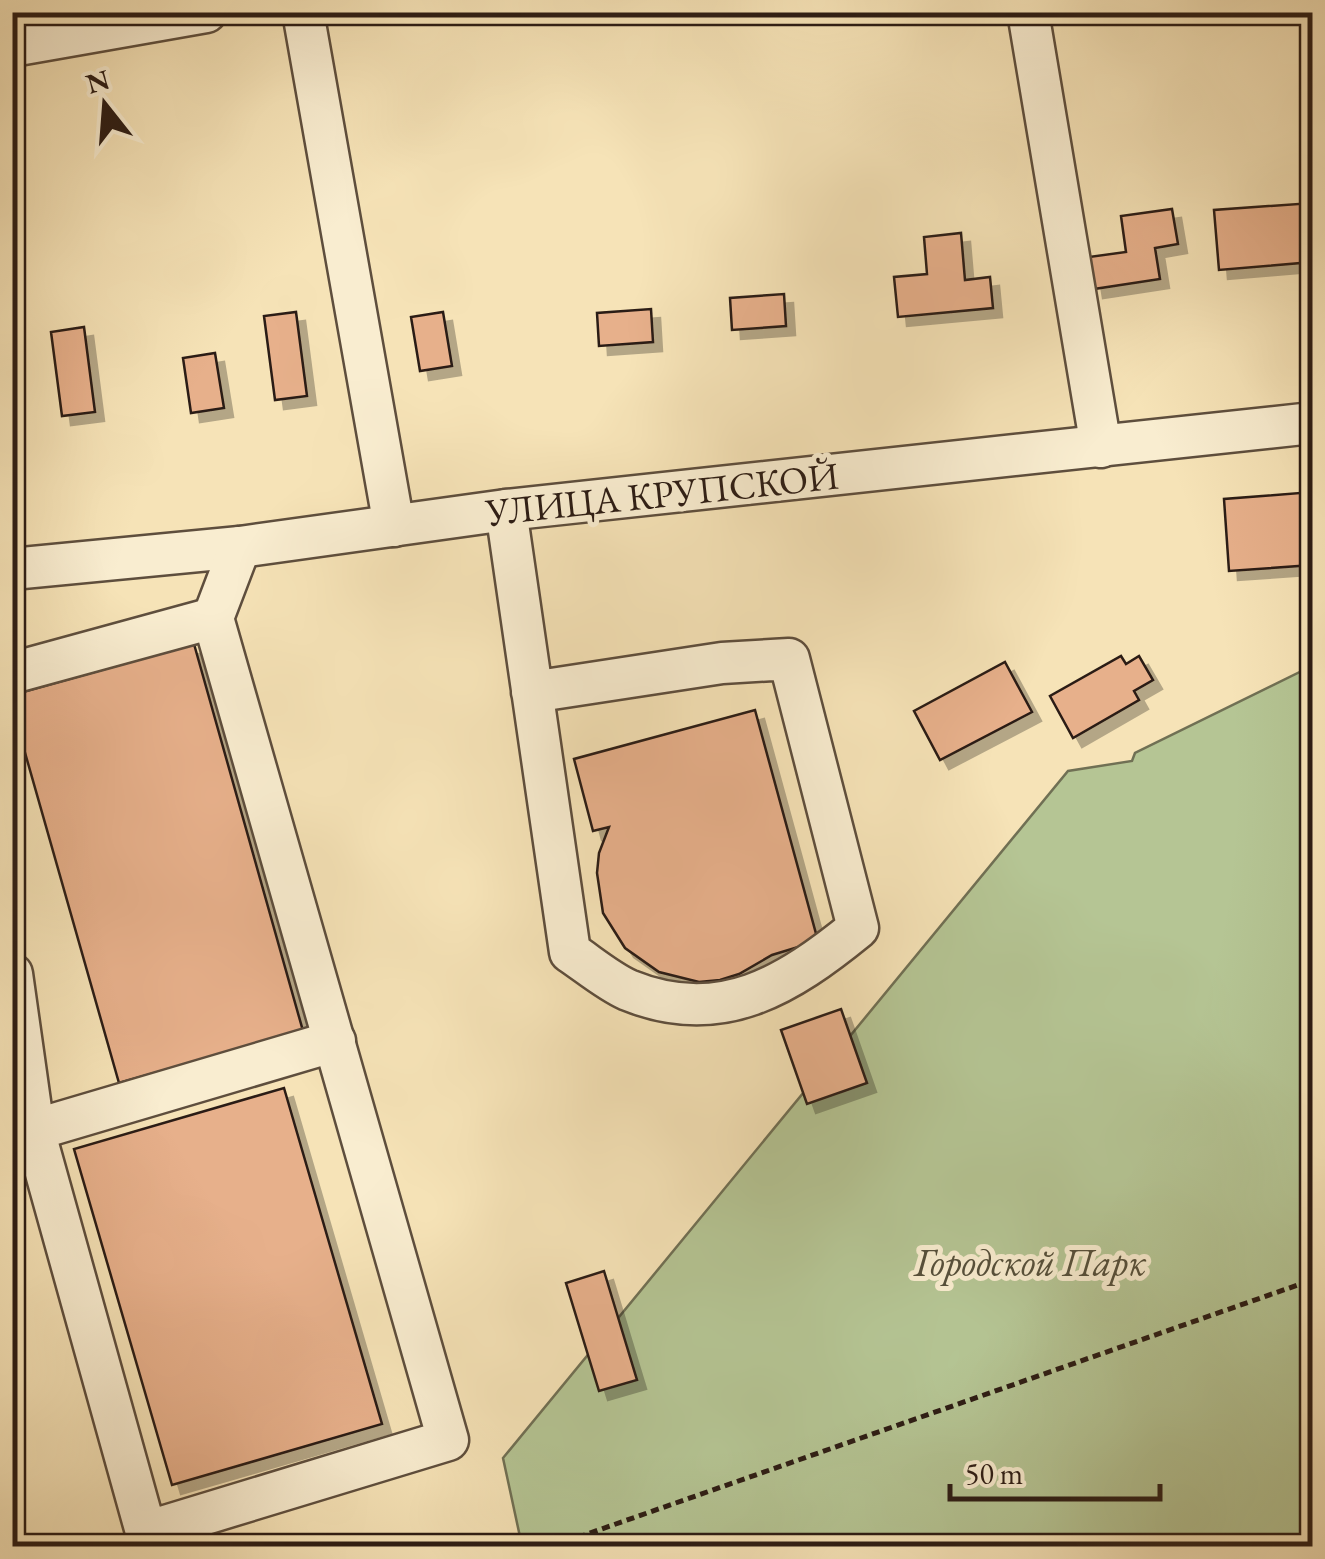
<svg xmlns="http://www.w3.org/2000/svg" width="1325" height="1559" font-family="'EB Garamond',serif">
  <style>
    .green { fill: #b5c594; stroke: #707054; stroke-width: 2.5 }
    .building { fill: #e7b08b; stroke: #2c1c14; stroke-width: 2.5; filter: url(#shadow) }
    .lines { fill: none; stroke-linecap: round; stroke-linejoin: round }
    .minor-casing { stroke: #5e4e3d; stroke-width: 45 }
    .path { stroke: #2c1c14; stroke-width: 5; stroke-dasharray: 8 5; stroke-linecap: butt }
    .minor { stroke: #f9edd0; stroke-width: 40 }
    .labels { text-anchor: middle; stroke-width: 10; stroke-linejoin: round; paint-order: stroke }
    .street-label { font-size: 38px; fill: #2c1c14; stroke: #f9edd0 }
    .park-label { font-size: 38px; font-style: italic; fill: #554f3a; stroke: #f9edd0 }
  </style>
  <defs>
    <filter id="shadow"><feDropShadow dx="9" dy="9" stdDeviation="0" flood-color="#0004"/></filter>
  </defs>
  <rect width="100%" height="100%" fill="#f6e3b7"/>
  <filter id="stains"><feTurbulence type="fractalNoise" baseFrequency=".002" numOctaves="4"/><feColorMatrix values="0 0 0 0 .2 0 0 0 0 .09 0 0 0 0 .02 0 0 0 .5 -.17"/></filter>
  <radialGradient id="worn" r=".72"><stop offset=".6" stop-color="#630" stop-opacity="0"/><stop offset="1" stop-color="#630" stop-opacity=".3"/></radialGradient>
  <!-- green -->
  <path class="green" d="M 1312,666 L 1312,1546 L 522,1546 L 503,1458 L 1068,771 L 1132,761 L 1135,753 Z"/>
  <!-- building -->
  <g class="building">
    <path d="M 1312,203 L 1312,262 L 1219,270 L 1214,210 Z"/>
    <path d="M 1172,209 L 1178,244 L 1155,248 L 1160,279 L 1094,289 L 1089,257 L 1126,252 L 1121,216 Z"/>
    <path d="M 961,233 L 965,280 L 990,277 L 993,308 L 898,317 L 894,277 L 927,274 L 924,237 Z"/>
    <path d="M 784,294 L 786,326 L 732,330 L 730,298 Z"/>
    <path d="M 651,309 L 653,342 L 599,346 L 597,313 Z"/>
    <path d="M 296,312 L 307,396 L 275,400 L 264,316 Z"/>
    <path d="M 443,312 L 452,366 L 420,371 L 411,317 Z"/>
    <path d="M 84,327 L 95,412 L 62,416 L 51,332 Z"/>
    <path d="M 215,353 L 224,408 L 191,413 L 183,358 Z"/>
    <path d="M 1312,492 L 1312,565 L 1229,571 L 1224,499 Z"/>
    <path d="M 194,644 L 303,1031 L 119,1083 L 12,707 L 12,695 Z"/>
    <path d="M 1121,656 L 1126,664 L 1139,656 L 1153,680 L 1134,691 L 1139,700 L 1073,738 L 1050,696 Z"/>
    <path d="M 1005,662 L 1032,712 L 940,760 L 914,711 Z"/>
    <path d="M 755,710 L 818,941 L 772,955 L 739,974 L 720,980 L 699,982 L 659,972 L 625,948 L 603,913 L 597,873 L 599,853 L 609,827 L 593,831 L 574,759 Z"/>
    <path d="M 841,1009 L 867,1083 L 807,1104 L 781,1030 Z"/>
    <path d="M 284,1088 L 382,1424 L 172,1485 L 74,1149 Z"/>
    <path d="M 604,1271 L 637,1380 L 599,1391 L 566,1283 Z"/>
  </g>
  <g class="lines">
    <defs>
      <g id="minor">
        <path d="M 303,12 L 394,526"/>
        <path d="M 1028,12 L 1101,447"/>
        <path d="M 12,46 L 206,12"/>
        <path d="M 506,510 L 570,952 C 588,964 608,981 628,990 C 721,1028 788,985 858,928 L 789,659 L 722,663 L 532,692"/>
        <path d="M 12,569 L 240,547 L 506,510 L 1312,423"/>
        <path d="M 12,673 L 213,618"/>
        <path d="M 12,974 L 34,1130 L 146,1532 L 448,1440 L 213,618 L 240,547"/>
        <path d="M 34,1130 L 335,1041"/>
      </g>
    </defs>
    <!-- minor casing -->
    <use href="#minor" class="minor-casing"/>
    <!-- path -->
    <path class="path" d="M 553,1546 L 1312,1280"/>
    <!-- minor -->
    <use href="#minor" class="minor"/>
  </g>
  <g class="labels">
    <!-- street labels -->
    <g class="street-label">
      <text transform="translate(662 494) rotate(-6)" y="13">УЛИЦА КРУПСКОЙ</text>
    </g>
    <!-- park labels -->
    <g class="park-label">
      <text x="1030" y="1275">Городской Парк</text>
    </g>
  </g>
  <!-- margin -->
  <rect width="1325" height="1559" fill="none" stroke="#f6e3b7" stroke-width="50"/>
  <rect x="15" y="15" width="1295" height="1529" fill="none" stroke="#2c1c14" stroke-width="5"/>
  <rect x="25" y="25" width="1275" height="1509" fill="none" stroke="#2c1c14" stroke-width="2.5"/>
  <!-- north arrow -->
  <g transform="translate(105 105) rotate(343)" stroke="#f9edd0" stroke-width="8" paint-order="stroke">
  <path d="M0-8L18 38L0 25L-18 38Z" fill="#2c1c14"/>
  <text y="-15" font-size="28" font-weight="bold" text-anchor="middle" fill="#2c1c14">N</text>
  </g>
  <!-- scale -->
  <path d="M950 1484v15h210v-15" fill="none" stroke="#2c1c14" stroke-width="5"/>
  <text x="965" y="1484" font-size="30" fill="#2c1c14" stroke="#f9edd0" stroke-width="8" paint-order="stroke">50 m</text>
  <rect width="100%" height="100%" filter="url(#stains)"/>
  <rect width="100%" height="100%" fill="url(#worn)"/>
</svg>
